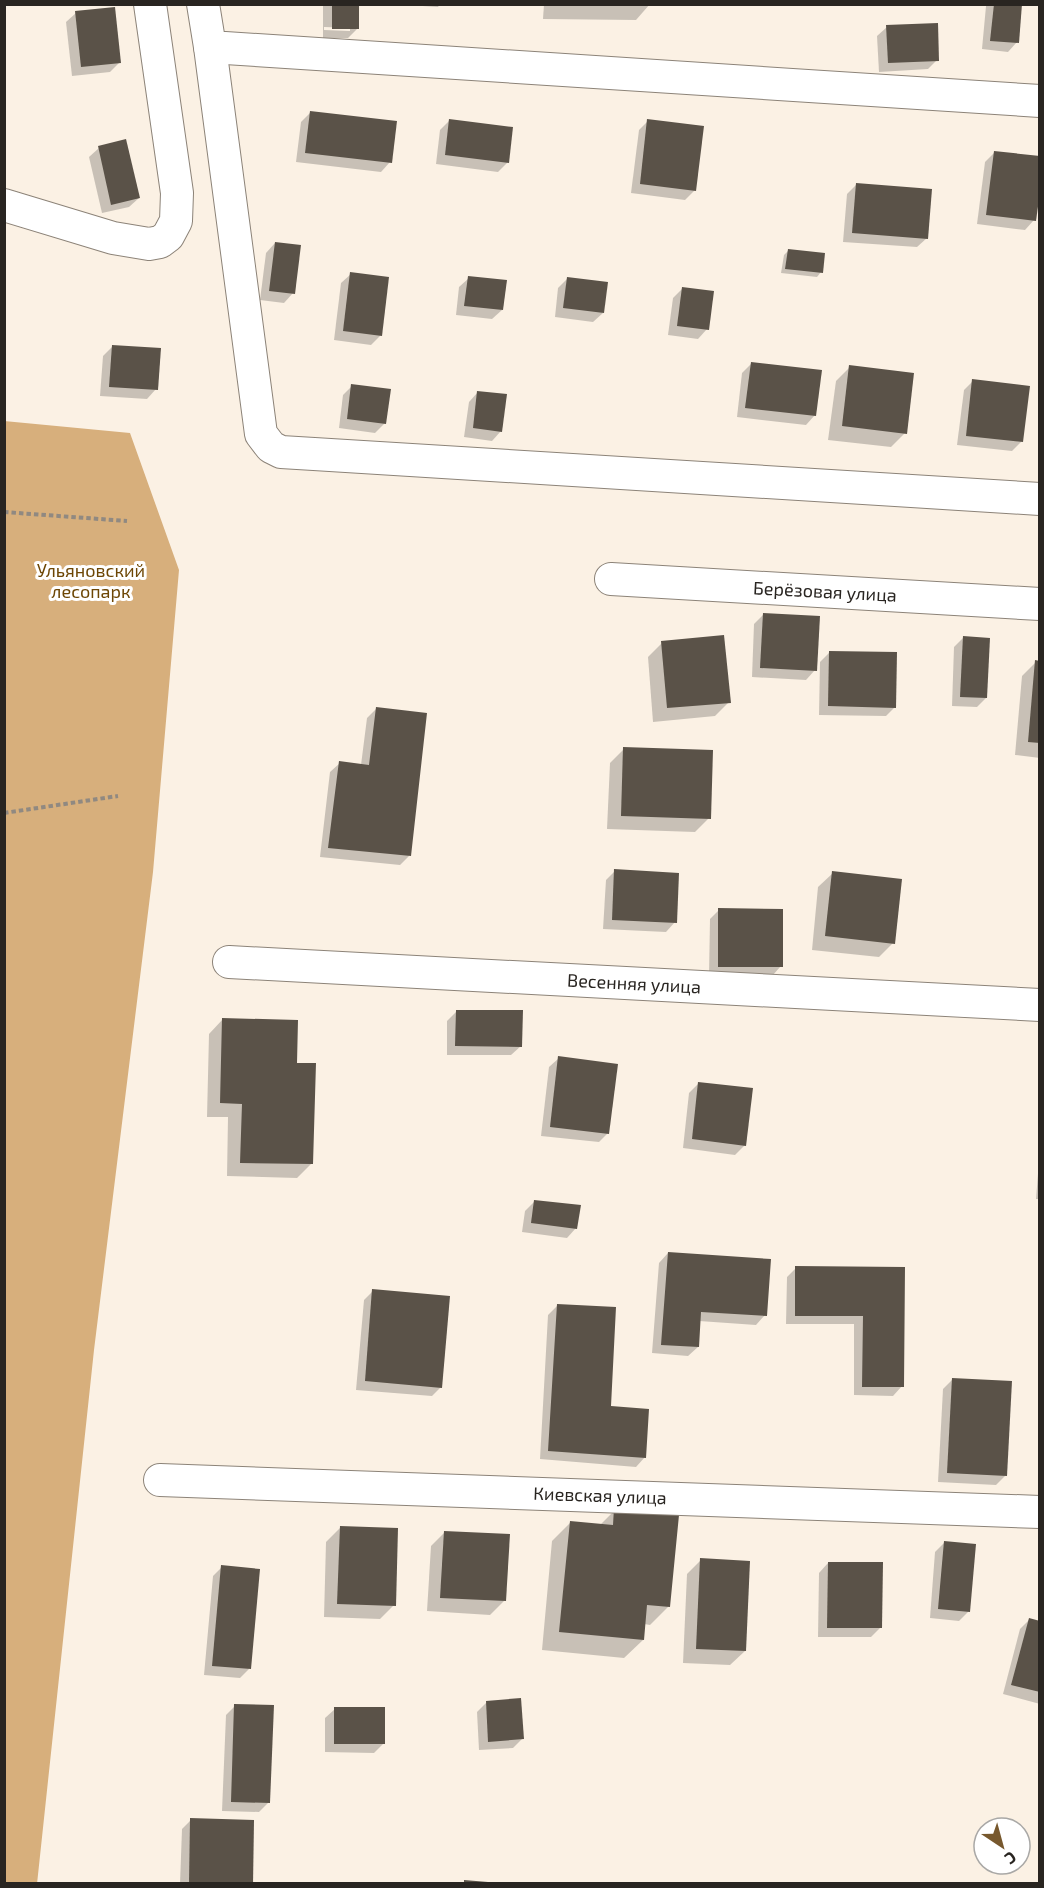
<svg xmlns="http://www.w3.org/2000/svg" width="1044" height="1888" font-family="'Exo 2',sans-serif">
  <style>
    .forest { fill: #d7af7c }
    .shadow { fill: #0003; fill-rule: evenodd }
    .building { fill: #5a5248 }
    .lines { fill: none; stroke-linecap: round; stroke-linejoin: round }
    .street-casing { stroke: #8c8378; stroke-width: 34 }
    .path { stroke: #908981; stroke-width: 4; stroke-dasharray: 4.5 3; stroke-linecap: butt }
    .street { stroke: #fff; stroke-width: 32 }
    .labels { text-anchor: middle; stroke-width: 6; stroke-linejoin: round; paint-order: stroke }
    .park-label { font-size: 18px; fill: #6d4604; stroke: #fff }
    .street-label { font-size: 18px; fill: #292521; stroke: #fff }
  </style>
  <rect width="100%" height="100%" fill="#fbf1e4"/>
  <!-- forest -->
  <path class="forest" d="M 4,421 L 130,433 L 179,570 L 153,872 L 94,1350 L 37,1884 L 4,1883 Z"/>
  <!-- shadow -->
  <g class="shadow">
    <path d="M 323,4 L 358,4 L 357,29 L 348,38 L 323,38 ZM 324,27 L 350,28 L 350,31 L 324,30 Z"/>
    <path d="M 391,4 L 440,4 L 438,7 Z"/>
    <path d="M 544,4 L 650,4 L 636,20 L 543,19 Z"/>
    <path d="M 987,4 L 1020,4 L 1017,42 L 1008,52 L 982,49 L 986,6 Z"/>
    <path d="M 76,13 L 120,62 L 110,72 L 72,76 L 66,22 Z"/>
    <path d="M 887,27 L 937,60 L 928,69 L 879,72 L 877,36 Z"/>
    <path d="M 311,112 L 390,162 L 381,172 L 296,162 L 301,122 Z"/>
    <path d="M 449,121 L 508,162 L 498,172 L 436,164 L 440,130 Z"/>
    <path d="M 648,121 L 695,190 L 685,200 L 631,193 L 639,130 Z"/>
    <path d="M 99,148 L 139,198 L 129,207 L 102,213 L 89,157 Z"/>
    <path d="M 995,152 L 1034,220 L 1025,230 L 977,224 L 985,162 Z"/>
    <path d="M 856,185 L 927,238 L 917,247 L 843,242 L 847,194 Z"/>
    <path d="M 275,243 L 293,293 L 284,303 L 260,300 L 266,253 Z"/>
    <path d="M 788,251 L 821,272 L 817,277 L 781,273 L 784,255 Z"/>
    <path d="M 351,274 L 381,335 L 371,345 L 334,340 L 341,283 Z"/>
    <path d="M 469,278 L 502,310 L 492,319 L 456,315 L 459,287 Z"/>
    <path d="M 567,279 L 603,313 L 593,322 L 555,317 L 558,288 Z"/>
    <path d="M 682,289 L 707,329 L 698,339 L 668,335 L 673,298 Z"/>
    <path d="M 112,347 L 156,389 L 147,399 L 100,396 L 103,356 Z"/>
    <path d="M 752,363 L 815,415 L 806,425 L 737,417 L 742,373 Z"/>
    <path d="M 850,367 L 905,433 L 891,447 L 828,440 L 836,381 Z"/>
    <path d="M 973,381 L 1022,441 L 1012,451 L 957,445 L 964,390 Z"/>
    <path d="M 352,386 L 385,423 L 375,433 L 339,428 L 343,395 Z"/>
    <path d="M 478,392 L 501,431 L 492,441 L 464,437 L 469,402 Z"/>
    <path d="M 764,614 L 815,670 L 806,680 L 752,677 L 754,624 Z"/>
    <path d="M 963,638 L 986,698 L 977,707 L 952,706 L 954,647 Z"/>
    <path d="M 662,643 L 729,702 L 715,716 L 653,722 L 648,657 Z"/>
    <path d="M 829,653 L 895,707 L 886,716 L 819,715 L 820,662 Z"/>
    <path d="M 1036,662 L 1040,662 L 1040,758 L 1015,755 L 1022,676 Z"/>
    <path d="M 376,709 L 409,856 L 400,865 L 320,857 L 330,772 L 340,763 L 361,765 L 367,718 Z"/>
    <path d="M 624,749 L 709,818 L 695,832 L 607,829 L 610,763 Z"/>
    <path d="M 615,871 L 675,922 L 666,932 L 603,929 L 606,880 Z"/>
    <path d="M 833,873 L 893,943 L 879,957 L 812,950 L 818,887 Z"/>
    <path d="M 719,910 L 781,966 L 772,976 L 709,976 L 710,919 Z"/>
    <path d="M 457,1011 L 521,1046 L 511,1055 L 447,1055 L 447,1021 Z"/>
    <path d="M 223,1019 L 295,1064 L 311,1164 L 297,1178 L 227,1176 L 228,1117 L 207,1117 L 209,1034 Z"/>
    <path d="M 559,1058 L 608,1133 L 599,1142 L 541,1136 L 549,1067 Z"/>
    <path d="M 699,1083 L 745,1145 L 735,1155 L 683,1148 L 689,1093 Z"/>
    <path d="M 1040,1148 L 1040,1199 L 1036,1199 Z"/>
    <path d="M 535,1201 L 576,1228 L 567,1238 L 522,1232 L 525,1211 Z"/>
    <path d="M 668,1253 L 765,1315 L 756,1325 L 699,1321 L 698,1347 L 688,1356 L 652,1353 L 659,1263 Z"/>
    <path d="M 796,1268 L 903,1268 L 902,1386 L 893,1396 L 854,1395 L 854,1324 L 786,1324 L 787,1277 Z"/>
    <path d="M 373,1291 L 441,1387 L 432,1396 L 356,1390 L 364,1300 Z"/>
    <path d="M 557,1306 L 609,1408 L 645,1457 L 636,1467 L 540,1459 L 548,1315 Z"/>
    <path d="M 952,1380 L 1005,1476 L 996,1485 L 938,1482 L 943,1389 Z"/>
    <path d="M 615,1510 L 669,1606 L 650,1625 L 644,1624 L 643,1640 L 624,1658 L 542,1650 L 552,1541 L 571,1522 L 600,1525 Z"/>
    <path d="M 340,1528 L 394,1605 L 380,1619 L 324,1617 L 326,1542 Z"/>
    <path d="M 445,1532 L 504,1601 L 490,1615 L 427,1611 L 431,1546 Z"/>
    <path d="M 944,1543 L 969,1611 L 959,1621 L 930,1618 L 935,1552 Z"/>
    <path d="M 701,1560 L 745,1651 L 730,1665 L 683,1663 L 687,1574 Z"/>
    <path d="M 828,1563 L 881,1627 L 871,1637 L 818,1637 L 819,1573 Z"/>
    <path d="M 222,1567 L 249,1669 L 240,1678 L 204,1675 L 213,1576 Z"/>
    <path d="M 1029,1620 L 1040,1622 L 1040,1704 L 1003,1694 L 1020,1629 Z"/>
    <path d="M 487,1702 L 522,1739 L 513,1748 L 479,1750 L 477,1712 Z"/>
    <path d="M 235,1706 L 269,1802 L 259,1812 L 222,1811 L 226,1715 Z"/>
    <path d="M 335,1709 L 384,1743 L 374,1753 L 325,1752 L 325,1718 Z"/>
    <path d="M 191,1820 L 251,1884 L 180,1884 L 182,1829 Z"/>
  </g>
  <!-- building -->
  <g class="building">
    <rect x="332" y="4" width="27" height="25"/>
    <path d="M 994,4 L 1022,4 L 1019,43 L 990,41 Z"/>
    <path d="M 115,7 L 121,63 L 81,67 L 75,11 Z"/>
    <path d="M 938,23 L 939,61 L 888,63 L 886,25 Z"/>
    <path d="M 310,111 L 397,121 L 392,163 L 305,153 Z"/>
    <path d="M 449,119 L 513,127 L 509,163 L 445,155 Z"/>
    <path d="M 647,119 L 704,126 L 696,191 L 640,184 Z"/>
    <path d="M 126,139 L 140,198 L 111,205 L 98,146 Z"/>
    <path d="M 994,151 L 1040,156 L 1040,192 L 1036,221 L 986,215 Z"/>
    <path d="M 856,183 L 932,189 L 928,239 L 852,233 Z"/>
    <path d="M 275,242 L 301,245 L 295,294 L 269,291 Z"/>
    <path d="M 788,249 L 825,253 L 823,273 L 785,269 Z"/>
    <path d="M 350,272 L 389,277 L 382,336 L 343,331 Z"/>
    <path d="M 468,276 L 507,280 L 503,310 L 464,306 Z"/>
    <path d="M 567,277 L 608,282 L 604,313 L 563,308 Z"/>
    <path d="M 682,287 L 714,291 L 709,330 L 677,326 Z"/>
    <path d="M 112,345 L 161,348 L 158,390 L 109,387 Z"/>
    <path d="M 751,362 L 822,370 L 816,416 L 745,408 Z"/>
    <path d="M 849,365 L 914,373 L 907,434 L 842,426 Z"/>
    <path d="M 972,379 L 1030,386 L 1023,442 L 966,436 Z"/>
    <path d="M 351,384 L 391,389 L 386,424 L 347,419 Z"/>
    <path d="M 477,391 L 507,394 L 502,432 L 473,428 Z"/>
    <path d="M 763,613 L 820,616 L 817,671 L 760,668 Z"/>
    <path d="M 724,635 L 731,703 L 667,708 L 661,641 Z"/>
    <path d="M 963,636 L 990,638 L 987,698 L 960,697 Z"/>
    <path d="M 829,651 L 897,652 L 896,708 L 828,706 Z"/>
    <path d="M 1035,660 L 1040,661 L 1040,743 L 1028,742 Z"/>
    <path d="M 376,707 L 427,713 L 411,856 L 328,848 L 339,761 L 369,765 Z"/>
    <path d="M 623,747 L 713,750 L 711,819 L 621,816 Z"/>
    <path d="M 614,869 L 679,873 L 677,923 L 612,920 Z"/>
    <path d="M 832,871 L 902,879 L 895,944 L 825,936 Z"/>
    <path d="M 718,908 L 783,909 L 783,967 L 718,967 Z"/>
    <path d="M 456,1010 L 523,1010 L 522,1047 L 455,1046 Z"/>
    <path d="M 222,1018 L 298,1020 L 297,1063 L 316,1063 L 313,1164 L 240,1163 L 242,1104 L 220,1103 Z"/>
    <path d="M 558,1056 L 618,1064 L 609,1134 L 550,1127 Z"/>
    <path d="M 698,1082 L 753,1088 L 746,1146 L 692,1139 Z"/>
    <path d="M 534,1200 L 581,1205 L 577,1229 L 531,1223 Z"/>
    <path d="M 668,1252 L 771,1259 L 767,1316 L 701,1312 L 699,1347 L 661,1345 Z"/>
    <path d="M 795,1266 L 905,1267 L 904,1387 L 862,1387 L 863,1316 L 795,1316 Z"/>
    <path d="M 372,1289 L 450,1296 L 442,1388 L 365,1381 Z"/>
    <path d="M 557,1304 L 616,1307 L 611,1406 L 649,1409 L 646,1458 L 548,1451 Z"/>
    <path d="M 952,1378 L 1012,1381 L 1007,1476 L 947,1473 Z"/>
    <path d="M 614,1508 L 679,1515 L 670,1607 L 647,1605 L 644,1640 L 559,1632 L 570,1521 L 613,1525 Z"/>
    <path d="M 340,1526 L 398,1528 L 396,1606 L 337,1604 Z"/>
    <path d="M 444,1531 L 510,1534 L 506,1601 L 440,1598 Z"/>
    <path d="M 944,1541 L 976,1544 L 970,1612 L 938,1609 Z"/>
    <path d="M 700,1558 L 750,1561 L 746,1651 L 696,1649 Z"/>
    <path d="M 828,1562 L 883,1562 L 882,1628 L 827,1628 Z"/>
    <path d="M 221,1565 L 260,1569 L 251,1669 L 212,1666 Z"/>
    <path d="M 1029,1618 L 1040,1621 L 1040,1692 L 1011,1685 Z"/>
    <path d="M 521,1698 L 524,1739 L 488,1742 L 486,1701 Z"/>
    <path d="M 234,1704 L 274,1705 L 270,1803 L 231,1802 Z"/>
    <rect x="334" y="1707" width="51" height="37"/>
    <path d="M 190,1818 L 254,1820 L 253,1884 L 189,1884 Z"/>
    <path d="M 464,1880 L 488,1882 L 488,1884 L 464,1884 Z"/>
  </g>
  <g class="lines">
    <defs>
      <g id="street">
        <path d="M 203,4 L 210,47 L 1040,101"/>
        <path d="M 210,47 L 261,434 L 271,447 L 281,452 L 314,454 L 1040,499"/>
        <path d="M 4,205 L 113,238 L 149,244 L 160,242 L 168,236 L 176,221 L 177,193 L 150,4"/>
        <path d="M 611,579 L 1040,604"/>
        <path d="M 229,962 L 1040,1005"/>
        <path d="M 160,1480 L 1040,1512"/>
      </g>
    </defs>
    <!-- street casing -->
    <use href="#street" class="street-casing"/>
    <!-- path -->
    <g class="path">
      <path d="M 4,512 L 127,521"/>
      <path d="M 4,813 L 118,796"/>
    </g>
    <!-- street -->
    <use href="#street" class="street"/>
  </g>
  <g class="labels">
    <!-- park labels -->
    <g class="park-label">
      <text x="91" y="577">Ульяновский<tspan x="91" dy="21">лесопарк</tspan></text>
    </g>
    <!-- street labels -->
    <g class="street-label">
      <text transform="translate(825 592) rotate(3)" y="6">Берёзовая улица</text>
      <text transform="translate(634 984) rotate(3)" y="6">Весенняя улица</text>
      <text transform="translate(600 1496) rotate(2)" y="6">Киевская улица</text>
    </g>
  </g>
  <!-- border -->
  <rect width="1044" height="1888" fill="none" stroke="#292521" stroke-width="12"/>
  <!-- north arrow -->
  <g transform="translate(1002 1846) rotate(144)"><circle r="28" fill="#ffffff" stroke="#a9a8a6" stroke-width="1.5"/>
  <path d="M0-4.5L10 22L0 15L-10 22Z" fill="#77582d"/>
  <text y="-9" font-size="16" font-weight="bold" text-anchor="middle" fill="#292521">С</text>
  </g>
</svg>
